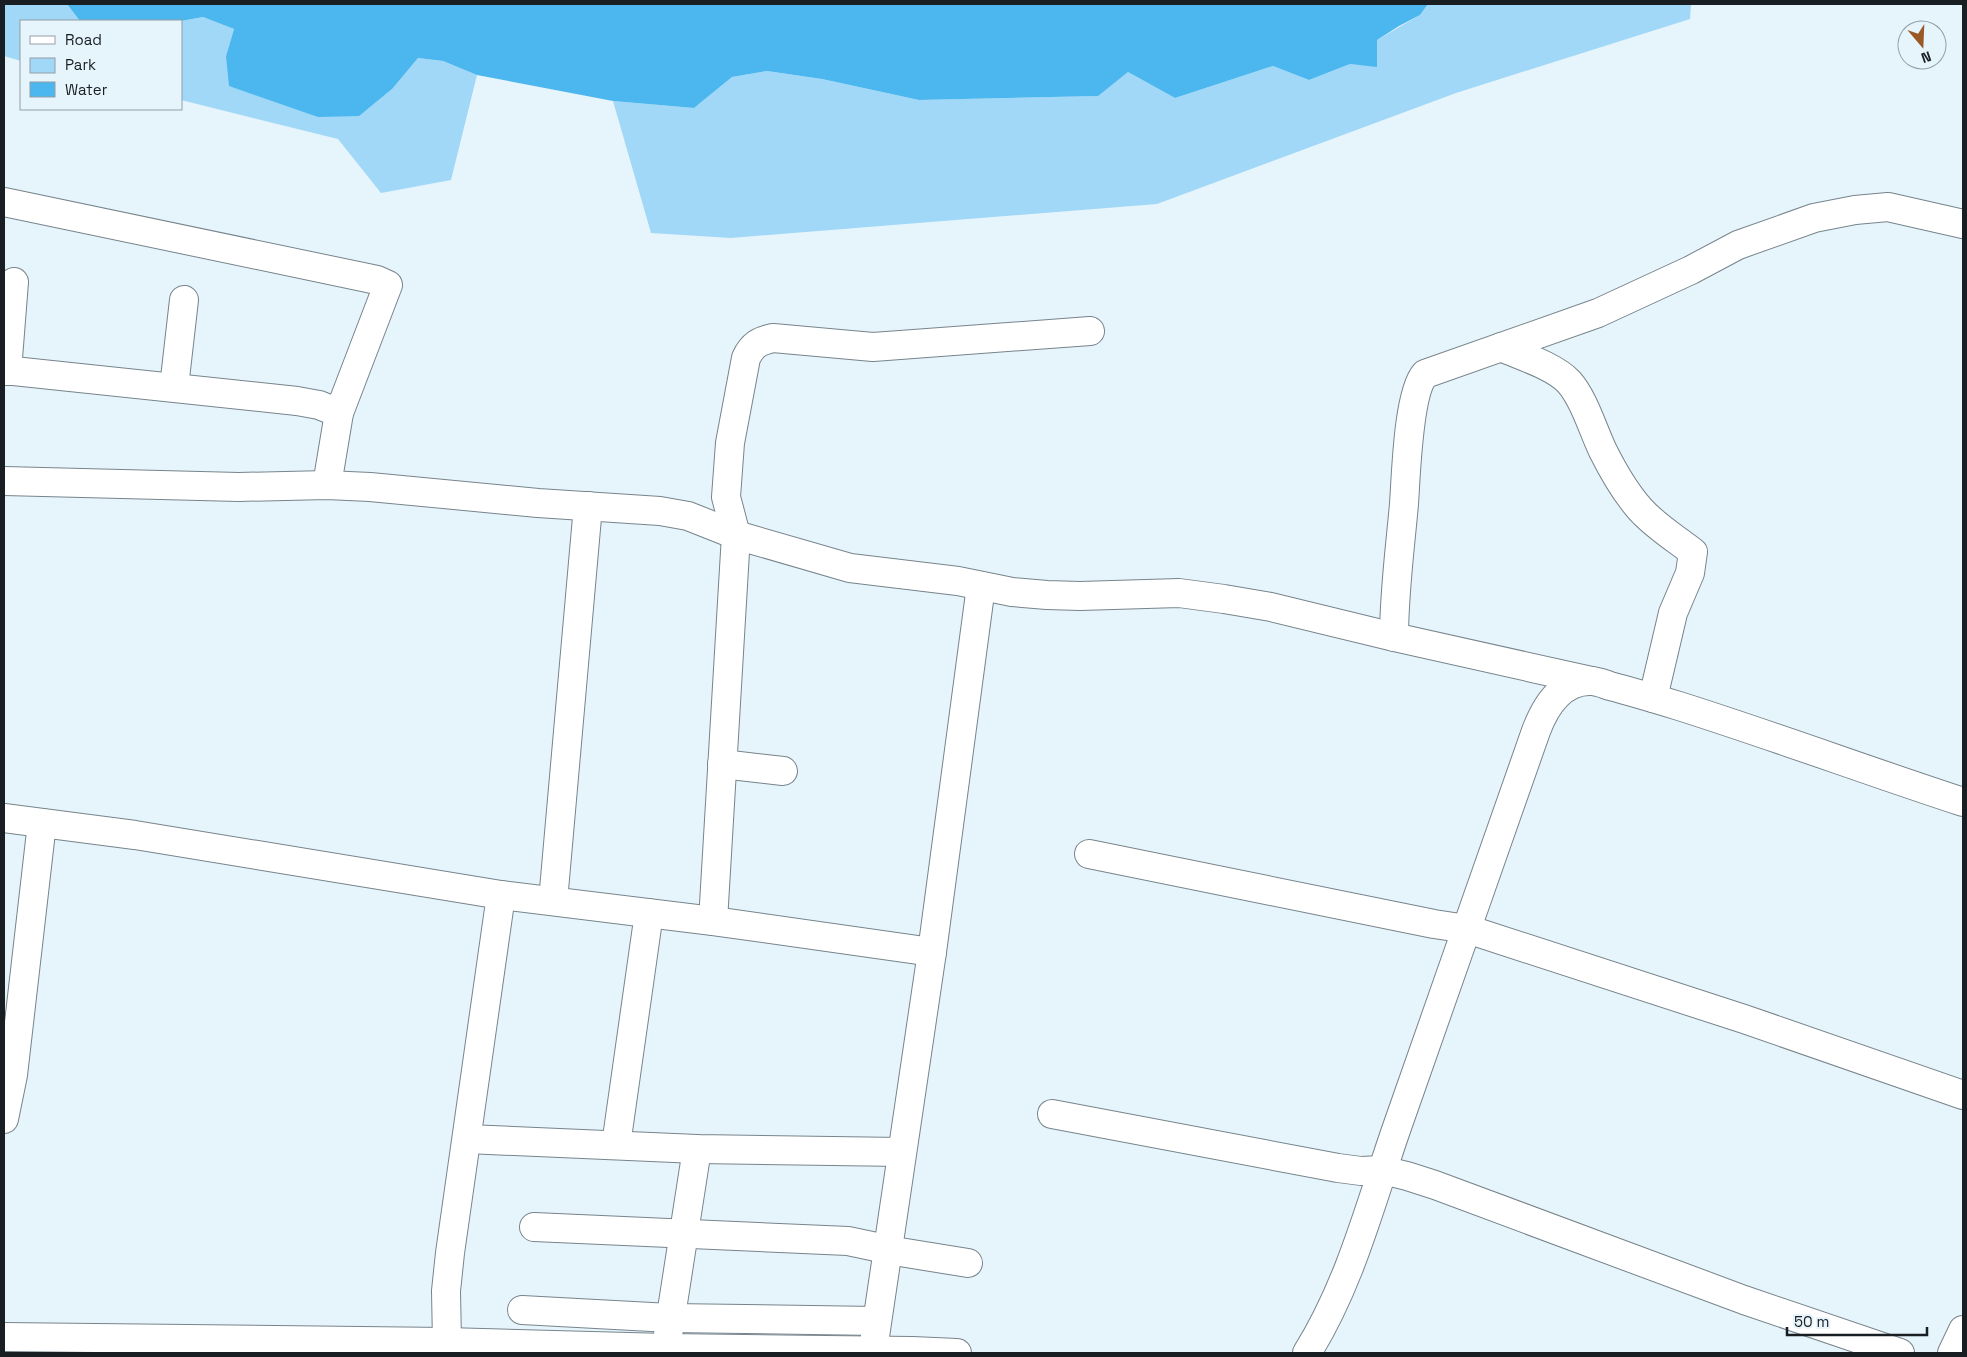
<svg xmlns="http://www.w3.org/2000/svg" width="1967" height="1357" font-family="'Space Grotesk',sans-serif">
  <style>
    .green { fill: #a1d8f7 }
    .water { fill: #4cb7ee }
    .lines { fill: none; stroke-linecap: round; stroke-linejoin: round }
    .minor-casing { stroke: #77848b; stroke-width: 30 }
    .minor { stroke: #fff; stroke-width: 28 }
  </style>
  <rect width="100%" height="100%" fill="#e6f4fc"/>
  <!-- green -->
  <g class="green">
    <path d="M 4,4 L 67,4 L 80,21 L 21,21 L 21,61 L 4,56 Z"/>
    <path d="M 1428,4 L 1691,4 L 1690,19 L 1456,93 L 1157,204 L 731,238 L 651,233 L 613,101 L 694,108 L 732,77 L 767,71 L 822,79 L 919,100 L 1097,96 L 1128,72 L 1175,98 L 1273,66 L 1309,80 L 1350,64 L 1376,66 L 1377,40 L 1420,15 Z"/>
    <path d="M 203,17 L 234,29 L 226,56 L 393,88 L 418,58 L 443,61 L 477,75 L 451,180 L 381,193 L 338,139 L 181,100 L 181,21 Z"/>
  </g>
  <!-- water -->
  <path class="water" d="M 67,4 L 1428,4 L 1420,15 L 1399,26 L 1377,40 L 1377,67 L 1350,64 L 1309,80 L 1273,66 L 1175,98 L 1128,72 L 1098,96 L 919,100 L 822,79 L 767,71 L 732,77 L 694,108 L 613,101 L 477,75 L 443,61 L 418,58 L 393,88 L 359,116 L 318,117 L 229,86 L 226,56 L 234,29 L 203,17 L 181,21 L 80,21 Z"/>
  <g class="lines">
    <defs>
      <g id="minor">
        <path d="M 4,202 L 377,280 L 388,285 L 339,413 L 327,485"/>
        <path d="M 1501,347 C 1521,356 1554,366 1569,382 C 1584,399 1593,430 1603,451 C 1613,471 1625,492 1640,509 C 1655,526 1675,538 1693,552 L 1690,573 L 1673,613 L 1653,698"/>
        <path d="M 4,370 L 297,401 L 319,405 L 339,413"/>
        <path d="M 7,371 L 14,282"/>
        <path d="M 174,387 L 184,300"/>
        <path d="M 4,481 L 239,487 L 327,485 L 370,487 L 538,503 L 660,511 L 688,516 L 736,535 L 850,568 L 958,581 L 1012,592 L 1047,595 L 1080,596 L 1179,593 L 1224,599 L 1271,607 L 1394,637 L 1591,681"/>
        <path d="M 1394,637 C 1394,593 1400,549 1404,504 C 1406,476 1408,393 1425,374 L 1598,313 L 1691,270 L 1738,245 L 1814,218 L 1855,210 L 1888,207 L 1963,224"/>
        <path d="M 722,764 L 783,771"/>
        <path d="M 4,818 L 135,835 L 501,895 L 713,921 L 932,952"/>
        <path d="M 1089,854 L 1434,924 L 1467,929 L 1744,1019 L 1963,1095"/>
        <path d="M 553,901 L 588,506"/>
        <path d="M 713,921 L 736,535 L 726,497 L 730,443 L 746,358 C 752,345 759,341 773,338 L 873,347 L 1090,331"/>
        <path d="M 1052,1114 L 1338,1168 L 1361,1171 L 1382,1170 L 1407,1176 L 1435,1185 L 1744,1300 L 1900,1353"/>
        <path d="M 4,1119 L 13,1075 L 42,823"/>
        <path d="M 467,1139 L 697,1149 L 902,1152"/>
        <path d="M 616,1145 L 649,913"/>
        <path d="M 534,1227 L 848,1241 L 900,1252 L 968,1263"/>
        <path d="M 522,1310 L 670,1318 L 877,1321"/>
        <path d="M 668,1335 L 697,1149"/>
        <path d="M 4,1337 L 447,1342 L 666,1348 L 912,1351 L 957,1353"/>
        <path d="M 447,1342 L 446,1291 L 450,1253 L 501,895"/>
        <path d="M 873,1350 L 932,952 L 981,586"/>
        <path d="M 1307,1353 C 1350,1284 1370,1205 1396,1130 C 1443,997 1489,864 1536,731 C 1545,707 1561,680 1591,681 C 1597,681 1604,684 1610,686 C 1633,692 1656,699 1679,706 C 1774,736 1868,771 1963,802"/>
        <path d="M 1952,1353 L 1963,1330"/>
      </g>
    </defs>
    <!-- minor casing -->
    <use href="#minor" class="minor-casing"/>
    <!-- minor -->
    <use href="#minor" class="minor"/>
  </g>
  <!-- border -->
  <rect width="1967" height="1357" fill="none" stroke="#191e22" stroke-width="10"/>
  <!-- legend -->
  <rect x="20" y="20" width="162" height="90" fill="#e6f4fc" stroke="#949ea5"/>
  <rect x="30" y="36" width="25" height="8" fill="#ffffff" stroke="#949ea5"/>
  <text x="65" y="45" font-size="15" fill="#191e22">Road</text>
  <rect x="30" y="58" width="25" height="15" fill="#a1d8f7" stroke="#949ea5"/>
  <text x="65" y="70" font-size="15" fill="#191e22">Park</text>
  <rect x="30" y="82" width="25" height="15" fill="#4cb7ee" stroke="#949ea5"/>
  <text x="65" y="95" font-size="15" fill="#191e22">Water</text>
  <!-- north arrow -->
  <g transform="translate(1922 45) rotate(161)"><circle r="24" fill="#e6f4fc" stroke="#949ea5"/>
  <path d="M0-4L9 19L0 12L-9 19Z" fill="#9b5827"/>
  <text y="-8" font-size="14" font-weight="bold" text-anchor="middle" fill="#191e22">N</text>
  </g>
  <!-- scale -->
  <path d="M1787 1327v8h140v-8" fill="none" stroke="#191e22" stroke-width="2.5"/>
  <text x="1794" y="1327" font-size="15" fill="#191e22" stroke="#e6f4fc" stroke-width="4" paint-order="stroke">50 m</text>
</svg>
